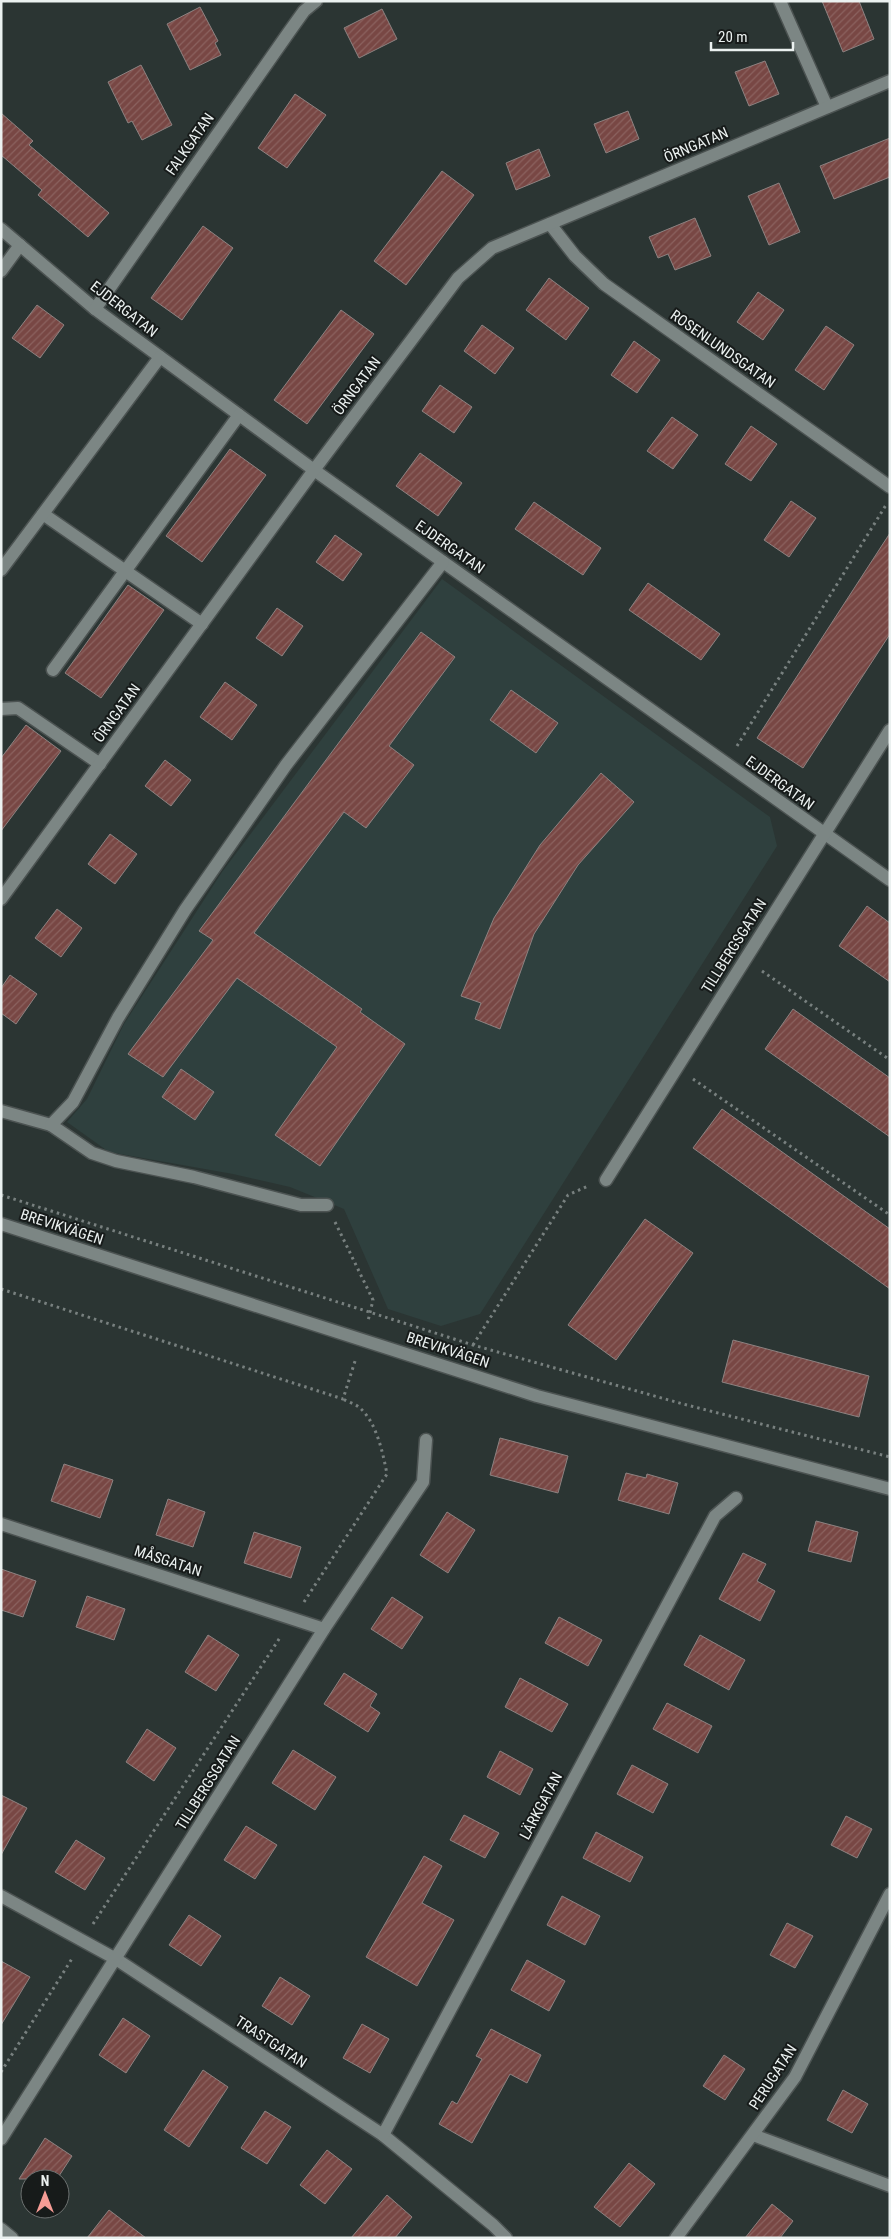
<svg xmlns="http://www.w3.org/2000/svg" width="891" height="2239" font-family="'Roboto Condensed',sans-serif">
  <style>
    .built { fill: #2f403e }
    .building { fill: url(#building-hatch); stroke: #8d8281 }
    .lines { fill: none; stroke-linecap: round; stroke-linejoin: round }
    .minor-casing { stroke: #4c5352; stroke-width: 15 }
    .path { stroke: #78807f; stroke-width: 3; stroke-dasharray: 2.5 4; stroke-linecap: butt }
    .minor { stroke: #7c8684; stroke-width: 12 }
    .labels { text-anchor: middle; stroke-width: 4; stroke-linejoin: round; paint-order: stroke }
    .street-label { font-size: 15px; fill: #ebf1f0; stroke: #171b1a }
  </style>
  <defs>
    <pattern id="building-hatch" width="6" height="6" patternUnits="userSpaceOnUse" patternTransform="scale(1.25)"><rect width="6" height="6" fill="#784744"/><path d="M-1 1l2-2M0 6l6-6M5 7l2-2" fill="none" stroke="#8b625f"/></pattern>
  </defs>
  <rect width="100%" height="100%" fill="#2b3533"/>
  <!-- built -->
  <path class="built" d="M 442,579 L 770,817 L 777,846 L 480,1314 L 441,1326 L 388,1309 L 344,1209 L 290,1187 L 233,1174 L 109,1152 L 67,1122 L 87,1099 L 124,1024 L 222,872 Z"/>
  <!-- building -->
  <g class="building">
    <path d="M 822,1 L 859,1 L 874,39 L 843,52 Z"/>
    <path d="M 200,7 L 218,41 L 215,43 L 221,55 L 190,70 L 167,24 Z"/>
    <path d="M 382,9 L 397,39 L 359,58 L 344,28 Z"/>
    <path d="M 765,61 L 779,94 L 749,106 L 735,72 Z"/>
    <path d="M 141,65 L 172,125 L 142,140 L 132,121 L 128,123 L 108,82 Z"/>
    <path d="M 295,94 L 326,115 L 287,168 L 258,148 Z"/>
    <path d="M 628,111 L 639,139 L 606,153 L 594,124 Z"/>
    <path d="M 1,113 L 33,141 L 29,145 L 109,213 L 88,237 L 38,195 L 42,190 L 1,155 Z"/>
    <path d="M 890,138 L 890,177 L 834,199 L 820,166 Z"/>
    <path d="M 539,149 L 550,176 L 516,190 L 506,163 Z"/>
    <path d="M 442,171 L 474,195 L 406,285 L 374,261 Z"/>
    <path d="M 779,183 L 800,232 L 769,245 L 748,196 Z"/>
    <path d="M 695,218 L 711,256 L 675,270 L 668,254 L 658,258 L 649,237 Z"/>
    <path d="M 203,226 L 233,248 L 182,320 L 151,298 Z"/>
    <path d="M 549,278 L 589,308 L 566,340 L 526,310 Z"/>
    <path d="M 758,292 L 784,310 L 763,340 L 737,322 Z"/>
    <path d="M 37,305 L 64,325 L 40,358 L 12,338 Z"/>
    <path d="M 341,310 L 374,334 L 307,424 L 274,400 Z"/>
    <path d="M 482,325 L 514,348 L 495,374 L 464,351 Z"/>
    <path d="M 826,326 L 854,345 L 824,390 L 795,370 Z"/>
    <path d="M 634,341 L 660,360 L 637,393 L 611,375 Z"/>
    <path d="M 440,385 L 472,407 L 454,433 L 422,411 Z"/>
    <path d="M 672,417 L 698,435 L 673,469 L 647,451 Z"/>
    <path d="M 751,426 L 777,444 L 751,481 L 725,464 Z"/>
    <path d="M 230,449 L 266,475 L 202,562 L 166,536 Z"/>
    <path d="M 420,453 L 462,483 L 438,516 L 396,486 Z"/>
    <path d="M 791,501 L 816,518 L 789,557 L 764,540 Z"/>
    <path d="M 534,502 L 601,548 L 583,575 L 515,529 Z"/>
    <path d="M 890,533 L 890,634 L 803,768 L 757,738 Z"/>
    <path d="M 335,535 L 362,554 L 343,581 L 316,562 Z"/>
    <path d="M 648,583 L 720,634 L 701,660 L 629,610 Z"/>
    <path d="M 128,585 L 164,610 L 101,698 L 65,673 Z"/>
    <path d="M 277,608 L 303,626 L 282,656 L 256,638 Z"/>
    <path d="M 421,632 L 455,657 L 389,746 L 414,765 L 366,828 L 344,812 L 254,933 L 362,1009 L 360,1012 L 405,1044 L 320,1166 L 275,1135 L 337,1047 L 237,978 L 163,1077 L 128,1054 L 213,940 L 199,931 Z"/>
    <path d="M 225,682 L 257,705 L 232,740 L 200,717 Z"/>
    <path d="M 511,690 L 558,723 L 536,753 L 490,720 Z"/>
    <path d="M 26,725 L 61,751 L 1,831 L 1,758 Z"/>
    <path d="M 165,760 L 191,780 L 171,806 L 145,786 Z"/>
    <path d="M 601,773 L 634,802 L 578,865 L 534,934 L 500,1029 L 475,1019 L 481,1003 L 461,996 L 494,918 L 540,845 Z"/>
    <path d="M 110,834 L 137,854 L 115,884 L 88,864 Z"/>
    <path d="M 867,906 L 890,923 L 890,982 L 839,946 Z"/>
    <path d="M 57,909 L 82,928 L 61,957 L 35,938 Z"/>
    <path d="M 10,975 L 37,994 L 16,1024 L 1,1013 L 1,988 Z"/>
    <path d="M 793,1009 L 890,1078 L 890,1137 L 765,1049 Z"/>
    <path d="M 181,1069 L 214,1092 L 195,1120 L 162,1097 Z"/>
    <path d="M 722,1109 L 890,1229 L 890,1289 L 693,1148 Z"/>
    <path d="M 645,1219 L 693,1253 L 616,1360 L 568,1325 Z"/>
    <path d="M 733,1340 L 869,1376 L 859,1417 L 722,1382 Z"/>
    <path d="M 500,1438 L 568,1456 L 558,1493 L 490,1475 Z"/>
    <path d="M 64,1464 L 113,1480 L 100,1518 L 51,1501 Z"/>
    <path d="M 626,1473 L 646,1478 L 647,1474 L 678,1483 L 669,1514 L 618,1500 Z"/>
    <path d="M 168,1499 L 205,1512 L 193,1547 L 156,1535 Z"/>
    <path d="M 447,1512 L 475,1530 L 448,1573 L 420,1555 Z"/>
    <path d="M 816,1521 L 858,1532 L 851,1562 L 808,1551 Z"/>
    <path d="M 254,1532 L 301,1547 L 291,1578 L 244,1563 Z"/>
    <path d="M 743,1553 L 766,1564 L 757,1581 L 775,1591 L 760,1621 L 719,1599 Z"/>
    <path d="M 1,1569 L 36,1581 L 23,1617 L 1,1610 Z"/>
    <path d="M 87,1596 L 125,1609 L 114,1640 L 76,1627 Z"/>
    <path d="M 392,1597 L 423,1617 L 402,1649 L 371,1629 Z"/>
    <path d="M 559,1617 L 602,1640 L 588,1666 L 545,1643 Z"/>
    <path d="M 208,1635 L 239,1655 L 216,1691 L 185,1672 Z"/>
    <path d="M 700,1635 L 745,1660 L 729,1690 L 684,1665 Z"/>
    <path d="M 344,1673 L 377,1694 L 370,1706 L 380,1713 L 368,1732 L 324,1704 Z"/>
    <path d="M 520,1678 L 568,1704 L 552,1732 L 505,1707 Z"/>
    <path d="M 667,1703 L 712,1726 L 698,1753 L 653,1729 Z"/>
    <path d="M 147,1729 L 176,1748 L 154,1781 L 126,1762 Z"/>
    <path d="M 293,1750 L 336,1777 L 315,1810 L 272,1783 Z"/>
    <path d="M 500,1751 L 533,1769 L 520,1795 L 487,1777 Z"/>
    <path d="M 632,1765 L 668,1784 L 653,1813 L 617,1794 Z"/>
    <path d="M 1,1795 L 27,1808 L 1,1855 Z"/>
    <path d="M 464,1815 L 499,1833 L 485,1858 L 450,1840 Z"/>
    <path d="M 846,1816 L 872,1829 L 857,1858 L 831,1845 Z"/>
    <path d="M 246,1826 L 277,1845 L 255,1879 L 224,1860 Z"/>
    <path d="M 596,1832 L 643,1857 L 630,1882 L 583,1858 Z"/>
    <path d="M 76,1840 L 105,1858 L 85,1890 L 55,1872 Z"/>
    <path d="M 424,1856 L 442,1866 L 422,1903 L 454,1920 L 417,1986 L 366,1957 Z"/>
    <path d="M 562,1896 L 600,1916 L 585,1945 L 547,1925 Z"/>
    <path d="M 189,1915 L 221,1936 L 201,1966 L 169,1945 Z"/>
    <path d="M 787,1923 L 813,1936 L 795,1968 L 770,1955 Z"/>
    <path d="M 527,1960 L 565,1981 L 549,2011 L 511,1990 Z"/>
    <path d="M 1,1961 L 30,1977 L 1,2025 Z"/>
    <path d="M 280,1977 L 310,1996 L 292,2025 L 262,2006 Z"/>
    <path d="M 123,2018 L 150,2036 L 126,2073 L 99,2055 Z"/>
    <path d="M 362,2024 L 389,2039 L 370,2073 L 343,2058 Z"/>
    <path d="M 491,2029 L 541,2055 L 527,2083 L 510,2074 L 472,2143 L 439,2124 L 452,2101 L 457,2104 L 482,2059 L 476,2056 Z"/>
    <path d="M 724,2055 L 745,2069 L 725,2100 L 703,2086 Z"/>
    <path d="M 203,2070 L 228,2087 L 189,2147 L 164,2130 Z"/>
    <path d="M 843,2090 L 868,2104 L 852,2133 L 827,2120 Z"/>
    <path d="M 265,2111 L 291,2127 L 267,2164 L 241,2148 Z"/>
    <path d="M 45,2138 L 72,2156 L 57,2179 L 19,2179 Z"/>
    <path d="M 327,2150 L 352,2169 L 325,2204 L 300,2185 Z"/>
    <path d="M 629,2163 L 655,2184 L 620,2227 L 594,2207 Z"/>
    <path d="M 387,2195 L 412,2217 L 395,2238 L 351,2238 Z"/>
    <path d="M 772,2204 L 793,2221 L 780,2238 L 745,2238 Z"/>
    <path d="M 109,2210 L 146,2238 L 87,2238 Z"/>
  </g>
  <g class="lines">
    <defs>
      <g id="minor">
        <path d="M 780,1 L 827,107"/>
        <path d="M 550,224 L 575,256 L 604,284 L 890,487"/>
        <path d="M 1,229 L 95,309 L 314,470 L 890,880"/>
        <path d="M 1,271 L 20,245"/>
        <path d="M 95,309 L 289,32 L 304,11 L 316,1"/>
        <path d="M 43,514 L 202,624"/>
        <path d="M 1,570 L 160,357"/>
        <path d="M 53,670 L 239,415"/>
        <path d="M 1,709 L 18,708 L 100,764"/>
        <path d="M 1,899 L 314,470 L 458,278 L 492,248 L 890,81"/>
        <path d="M 1,1111 L 51,1125"/>
        <path d="M 606,1180 L 890,730"/>
        <path d="M 327,1205 L 301,1205 L 194,1177 L 116,1161 L 92,1153 L 51,1125 L 73,1102 L 118,1018 L 185,910 L 286,765 L 443,562"/>
        <path d="M 1,1224 L 537,1396 L 890,1489"/>
        <path d="M 1,1524 L 324,1629"/>
        <path d="M 1,1896 L 116,1959 L 383,2135 L 493,2225 L 506,2238"/>
        <path d="M 383,2135 L 715,1516 L 736,1498"/>
        <path d="M 753,2135 L 890,2186"/>
        <path d="M 1,2139 L 324,1629 L 423,1482 L 426,1440"/>
        <path d="M 1,2229 L 12,2238"/>
        <path d="M 676,2238 L 795,2077 L 890,1894"/>
      </g>
    </defs>
    <!-- minor casing -->
    <use href="#minor" class="minor-casing"/>
    <!-- path -->
    <g class="path">
      <path d="M 737,746 L 886,505"/>
      <path d="M 762,971 L 890,1060"/>
      <path d="M 693,1079 L 890,1215"/>
      <path d="M 1,1195 L 473,1345 L 683,1404 L 890,1457"/>
      <path d="M 335,1222 L 373,1300 L 368,1321"/>
      <path d="M 1,1289 L 343,1399 L 356,1358"/>
      <path d="M 473,1345 L 568,1195 L 588,1186"/>
      <path d="M 304,1602 L 387,1474 C 383,1454 377,1423 360,1408 C 356,1404 348,1402 343,1399"/>
      <path d="M 93,1924 L 281,1636"/>
      <path d="M 1,2072 L 73,1957"/>
    </g>
    <!-- minor -->
    <use href="#minor" class="minor"/>
  </g>
  <g class="labels">
    <!-- street labels -->
    <g class="street-label">
      <text transform="translate(190 144) rotate(-55)" y="5">FALKGATAN</text>
      <text transform="translate(696 145) rotate(-23)" y="5">ÖRNGATAN</text>
      <text transform="translate(124 309) rotate(38)" y="5">EJDERGATAN</text>
      <text transform="translate(723 349) rotate(35)" y="5">ROSENLUNDSGATAN</text>
      <text transform="translate(357 386) rotate(-53)" y="5">ÖRNGATAN</text>
      <text transform="translate(450 547) rotate(35)" y="5">EJDERGATAN</text>
      <text transform="translate(117 713) rotate(-54)" y="5">ÖRNGATAN</text>
      <text transform="translate(780 783) rotate(36)" y="5">EJDERGATAN</text>
      <text transform="translate(734 946) rotate(-58)" y="5">TILLBERGSGATAN</text>
      <text transform="translate(62 1227) rotate(18)" y="5">BREVIKVÄGEN</text>
      <text transform="translate(448 1350) rotate(18)" y="5">BREVIKVÄGEN</text>
      <text transform="translate(168 1561) rotate(18)" y="5">MÅSGATAN</text>
      <text transform="translate(208 1783) rotate(-58)" y="5">TILLBERGSGATAN</text>
      <text transform="translate(541 1806) rotate(-62)" y="5">LÄRKGATAN</text>
      <text transform="translate(271 2042) rotate(33)" y="5">TRASTGATAN</text>
      <text transform="translate(773 2077) rotate(-57)" y="5">PERUGATAN</text>
    </g>
  </g>
  <!-- border -->
  <rect width="891" height="2239" fill="none" stroke="#ebf1f0" stroke-width="5"/>
  <!-- north arrow -->
  <g transform="translate(45 2194)"><circle r="24" fill="#171b1a" stroke="#6c7170"/>
  <path d="M0-4L9 19L0 12L-9 19Z" fill="#f59c95"/>
  <text y="-8" font-size="14" font-weight="bold" text-anchor="middle" fill="#ebf1f0">N</text>
  </g>
  <!-- scale -->
  <path d="M711 42v8h82v-8" fill="none" stroke="#ebf1f0" stroke-width="2.5"/>
  <text x="718" y="42" font-size="15" fill="#ebf1f0" stroke="#171b1a" stroke-width="4" paint-order="stroke">20 m</text>
</svg>
